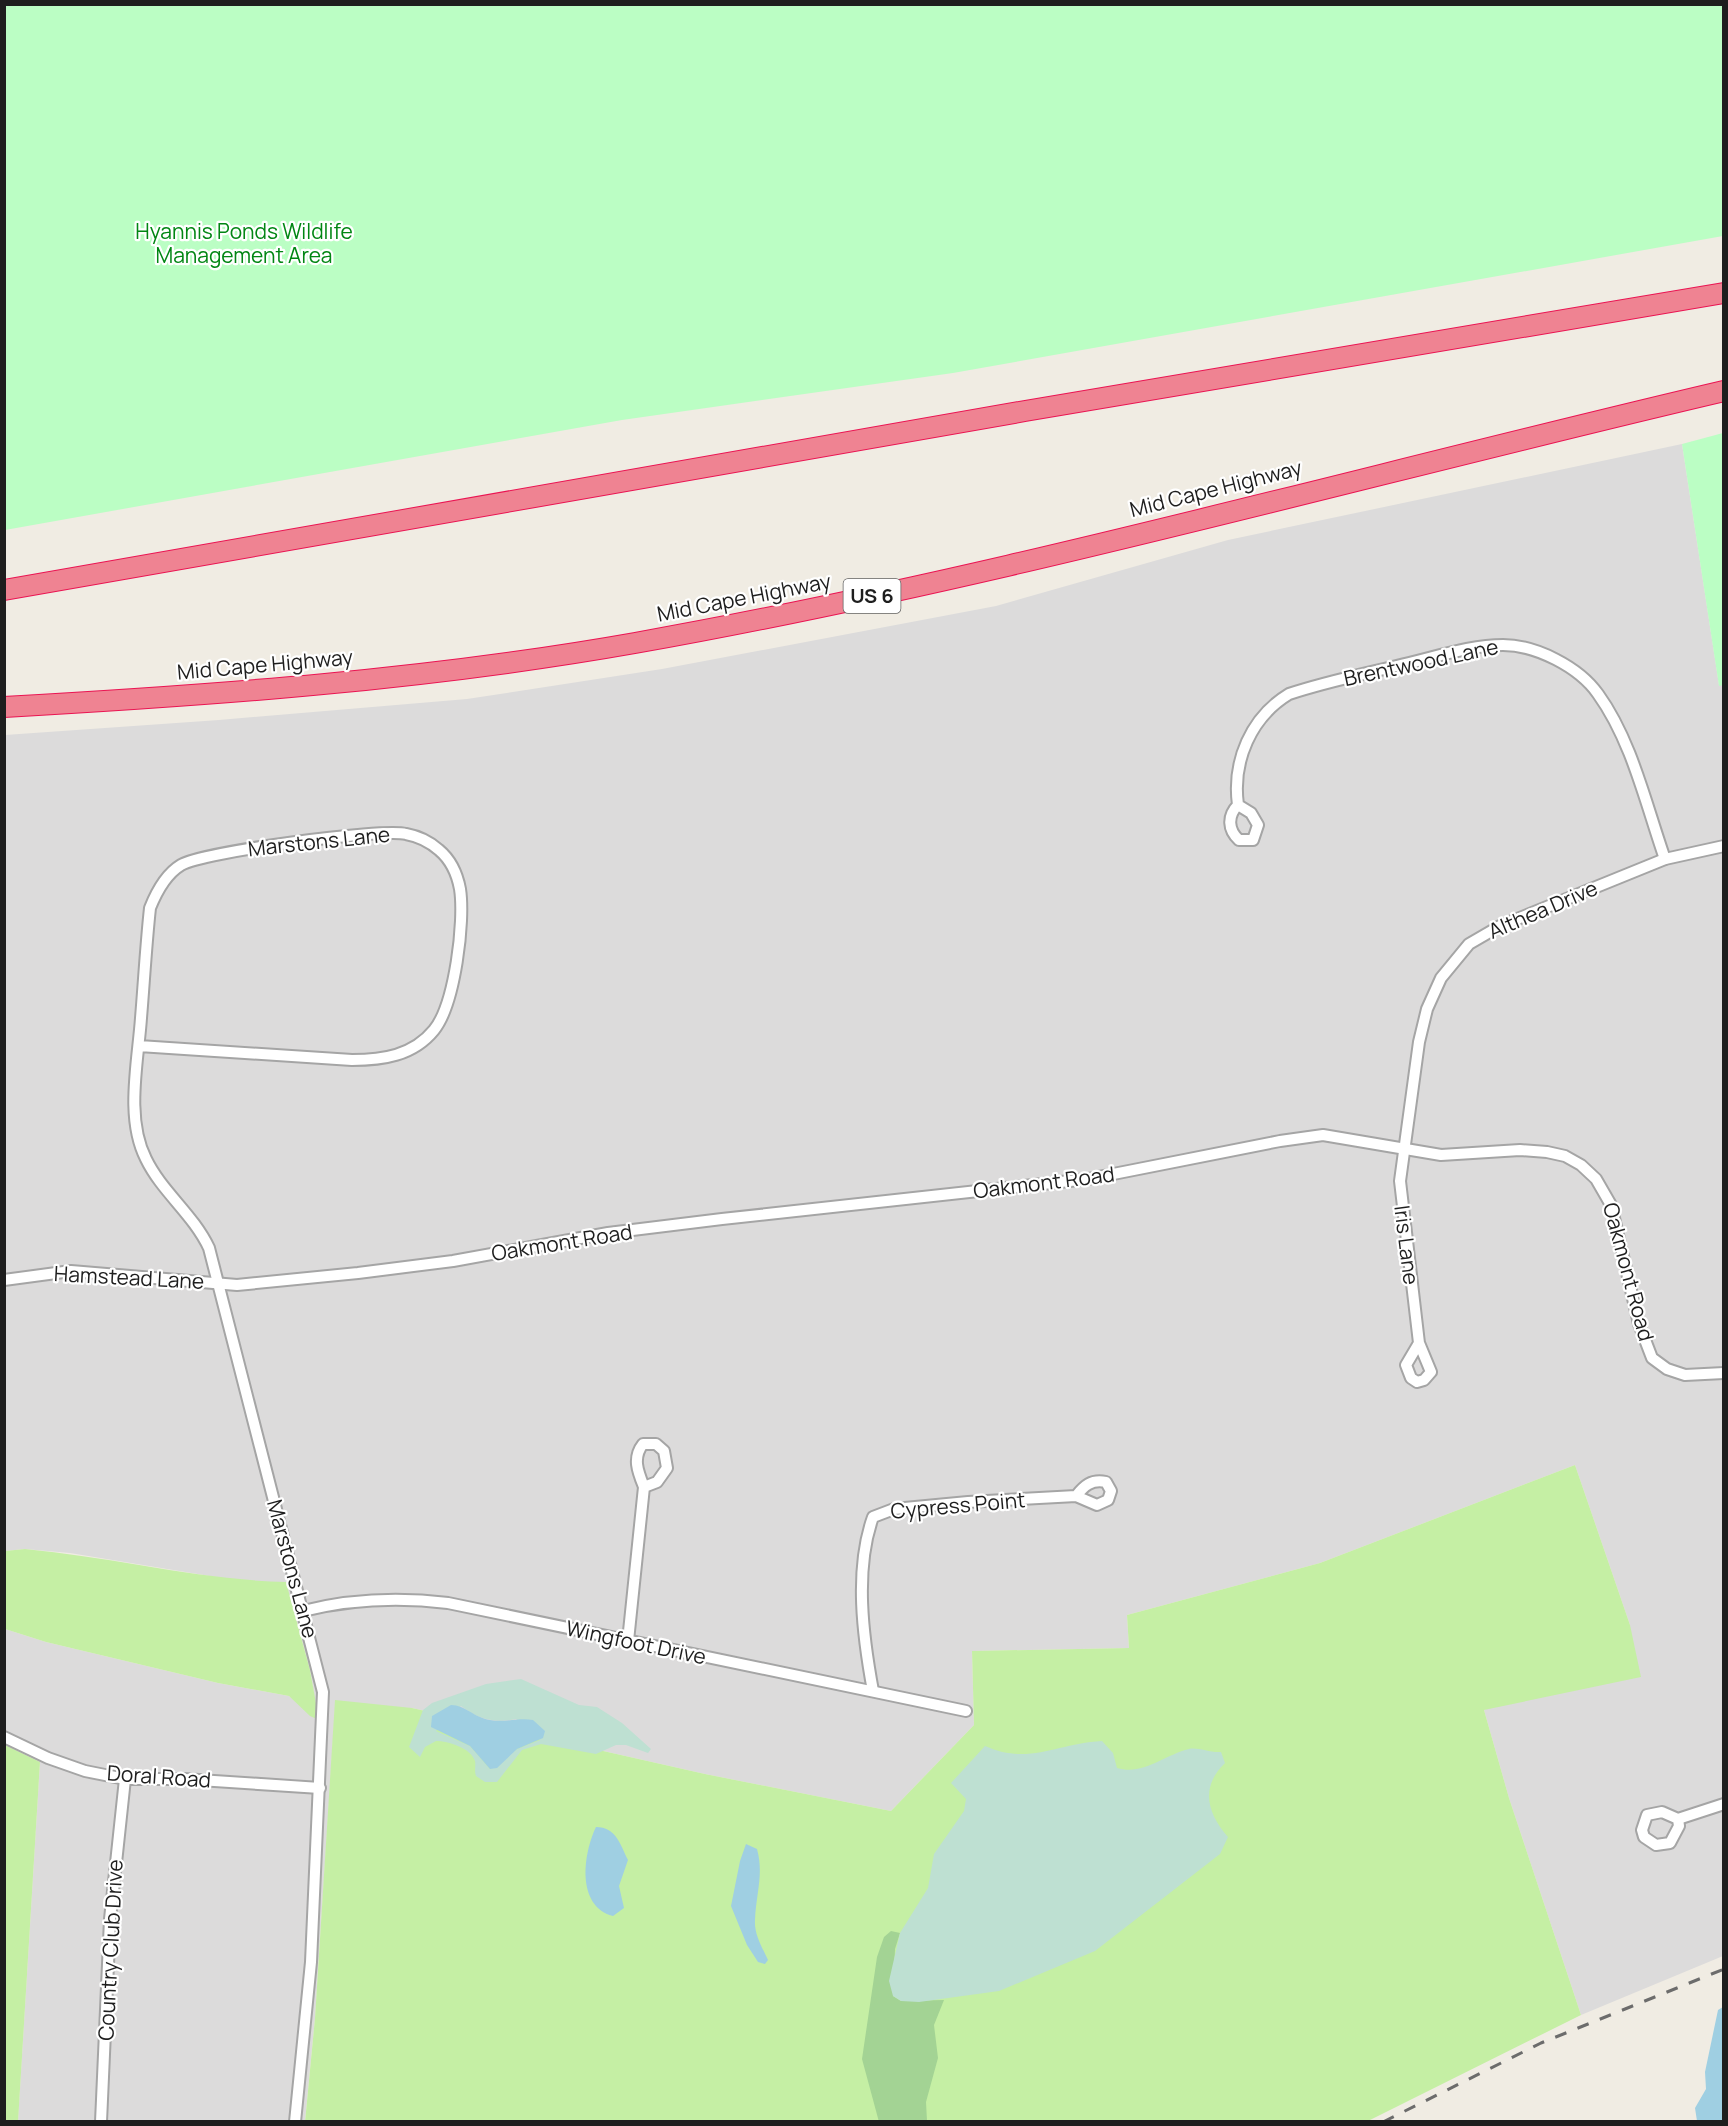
<svg xmlns="http://www.w3.org/2000/svg" width="1728" height="2126" font-family="Manrope,sans-serif">
  <style>
    .residential { fill: #dcdbdb }
    .grass { fill: #c5efa4 }
    .forest { fill: #a3d394 }
    .wetland { fill: #bee0d2; fill-rule: evenodd }
    .park { fill: #bbfec4 }
    .water { fill: #9fcfe2 }
    .lines { fill: none; stroke-linecap: round; stroke-linejoin: round }
    .street-casing { stroke: #a5a5a5; stroke-width: 14 }
    .highway-casing { stroke: #ea1452; stroke-width: 22 }
    .street { stroke: #fff; stroke-width: 10 }
    .highway { stroke: #ef8392; stroke-width: 20 }
    .rail { stroke: #6c6c6c; stroke-width: 3; stroke-dasharray: 12 12; stroke-linecap: butt }
    .labels { text-anchor: middle; stroke-width: 4.5; stroke-linejoin: round; paint-order: stroke }
    .shield { fill: #fff; stroke: #626262; stroke-width: 1.5 }
    .shield-label { font-size: 20px; font-weight: bold; fill: #1e1e1e }
    .park-label { font-size: 21px; fill: #018613; stroke: #fff }
    .street-label { font-size: 21px; fill: #1e1e1e; stroke: #fff }
  </style>
  <rect width="100%" height="100%" fill="#f0ece3"/>
  <!-- residential -->
  <path class="residential" d="M 1682,444 L 1719,685 L 1724,685 L 1723,1956 L 1581,2015 L 1509,1798 L 1484,1710 L 1630,1625 L 1575,1465 L 1320,1563 L 1127,1615 L 1129,1648 L 972,1651 L 974,1725 L 891,1811 L 705,1774 L 412,1708 L 335,1709 L 315,2018 L 305,2121 L 18,2121 L 40,1762 L 5,1745 L 5,1629 L 46,1642 L 218,1683 L 289,1696 L 318,1719 L 310,1670 L 286,1583 L 240,1581 L 70,1553 L 25,1549 L 5,1551 L 5,735 L 219,720 L 467,699 L 662,669 L 996,606 L 1228,540 Z"/>
  <!-- grass -->
  <g class="grass">
    <path d="M 1575,1465 L 1630,1625 L 1641,1677 L 1484,1710 L 1509,1798 L 1581,2015 L 1368,2121 L 305,2122 L 315,2018 L 335,1700 L 412,1708 L 705,1774 L 891,1811 L 974,1725 L 972,1651 L 1129,1648 L 1127,1615 L 1320,1563 Z"/>
    <path d="M 25,1549 C 113,1557 198,1580 286,1582 L 310,1670 L 319,1720 L 310,1716 L 289,1696 L 218,1683 L 46,1642 L 5,1629 L 5,1551 Z"/>
    <path d="M 5,1745 L 40,1762 L 18,2122 L 4,2121 Z"/>
  </g>
  <!-- forest -->
  <path class="forest" d="M 891,1931 L 900,1933 L 895,1949 L 893,1996 L 901,2001 L 944,2000 L 934,2025 L 938,2058 L 926,2102 L 927,2121 L 879,2122 L 862,2059 L 877,1957 L 884,1937 Z"/>
  <!-- wetland -->
  <g class="wetland">
    <path d="M 521,1679 L 579,1705 L 597,1707 L 622,1723 L 651,1749 L 648,1753 L 626,1745 L 616,1745 L 596,1754 L 541,1744 L 522,1750 L 497,1782 L 485,1782 L 476,1776 C 474,1771 476,1766 475,1761 C 471,1748 448,1741 436,1741 L 425,1747 L 420,1757 L 409,1747 L 423,1710 L 432,1703 L 486,1684 ZM 461,1706 C 479,1720 495,1723 516,1719 L 540,1740 L 517,1749 L 490,1769 L 470,1746 L 436,1731 Z"/>
    <path d="M 1102,1741 L 1113,1753 L 1117,1768 C 1143,1776 1164,1755 1189,1749 C 1198,1747 1210,1753 1221,1752 L 1225,1763 C 1200,1787 1207,1813 1228,1837 L 1220,1854 L 1095,1951 L 999,1991 L 919,2002 L 901,2001 L 893,1996 L 889,1981 L 900,1933 L 928,1888 L 934,1854 L 964,1811 L 966,1799 L 951,1783 L 985,1746 C 1030,1766 1057,1743 1102,1741 Z"/>
  </g>
  <!-- park -->
  <g class="park">
    <path d="M 5,4 L 1723,5 L 1723,236 L 953,373 L 622,420 L 5,530 Z"/>
    <path d="M 1723,433 L 1724,685 L 1719,686 L 1682,444 Z"/>
  </g>
  <!-- water -->
  <g class="water">
    <path d="M 451,1705 C 465,1705 475,1718 490,1720 C 505,1723 519,1717 533,1720 L 545,1731 L 543,1738 L 517,1749 L 497,1768 L 490,1769 L 470,1746 L 431,1727 L 432,1716 Z"/>
    <path d="M 596,1827 C 616,1827 620,1844 628,1860 L 619,1886 L 624,1908 L 613,1916 C 576,1906 583,1854 596,1827 Z"/>
    <path d="M 746,1844 L 757,1849 C 764,1874 756,1894 755,1920 C 754,1934 762,1947 768,1960 L 765,1964 L 758,1962 L 747,1945 L 731,1906 L 740,1861 Z"/>
    <path d="M 1723,2007 L 1723,2121 L 1697,2121 L 1695,2108 L 1706,2089 L 1705,2072 L 1718,2010 Z"/>
  </g>
  <g class="lines">
    <defs>
      <g id="street">
        <path d="M 1238,805 C 1227,816 1228,830 1239,840 L 1253,840 L 1258,825 L 1251,813 L 1238,805 C 1232,761 1251,717 1289,694 C 1328,681 1369,673 1409,663 C 1439,656 1472,645 1503,645 C 1536,645 1579,667 1598,694 C 1632,741 1646,805 1665,859"/>
        <path d="M 139,1046 L 352,1060 C 382,1060 413,1056 434,1030 C 455,1004 465,921 460,889 C 457,873 451,860 439,850 C 430,842 417,836 406,834 C 381,828 202,852 181,865 C 166,874 156,893 150,908 C 146,945 144,982 141,1018 C 138,1062 125,1118 146,1159 C 162,1192 193,1214 209,1248 L 323,1692 L 311,1962 L 295,2122"/>
        <path d="M 4,1280 L 71,1271 L 237,1285 L 358,1273 L 453,1261 L 608,1233 L 722,1219 L 1088,1179 L 1280,1141 L 1323,1135 L 1441,1155 L 1520,1150 L 1547,1152 L 1565,1156 L 1581,1165 L 1596,1179 L 1611,1205 L 1639,1324 L 1652,1358 L 1667,1369 L 1685,1375 L 1724,1373"/>
        <path d="M 1419,1343 L 1406,1365 L 1411,1378 L 1417,1382 L 1424,1380 L 1431,1372 L 1419,1343 L 1400,1181 L 1419,1042 L 1427,1009 L 1441,978 L 1469,944 L 1500,926 L 1665,859 L 1724,846"/>
        <path d="M 303,1611 C 351,1599 398,1597 448,1603 L 966,1711"/>
        <path d="M 628,1641 L 644,1487 C 638,1472 632,1458 643,1444 L 656,1444 L 664,1451 L 667,1468 L 657,1482 L 644,1487"/>
        <path d="M 873,1691 C 863,1637 854,1570 873,1517 L 894,1509 L 968,1502 L 1076,1496 L 1097,1505 L 1108,1500 L 1111,1491 L 1106,1482 C 1091,1479 1084,1486 1076,1496"/>
        <path d="M 4,1737 L 48,1758 L 85,1771 L 125,1779 L 184,1779 L 320,1788"/>
        <path d="M 1678,1819 L 1679,1826 L 1670,1843 L 1656,1845 L 1644,1837 L 1642,1830 L 1647,1815 L 1662,1812 L 1678,1819 L 1724,1804"/>
        <path d="M 101,2122 L 110,1919 L 125,1779"/>
      </g>
      <g id="highway">
        <path d="M 4,590 L 1025,411 L 1724,293"/>
        <path d="M 4,707 C 215,695 426,680 635,643 C 1001,578 1361,476 1724,391"/>
      </g>
    </defs>
    <!-- street casing -->
    <use href="#street" class="street-casing"/>
    <!-- highway casing -->
    <use href="#highway" class="highway-casing"/>
    <!-- street -->
    <use href="#street" class="street"/>
    <!-- highway -->
    <use href="#highway" class="highway"/>
    <!-- rail -->
    <path class="rail" d="M 1383,2122 L 1541,2043 L 1724,1969"/>
  </g>
  <g class="labels">
    <!-- shield labels -->
    <rect class="shield" x="843.5" y="579" width="57" height="34" rx="4.5"/>
    <g class="shield-label">
      <text x="872" y="603">US 6</text>
    </g>
    <!-- park labels -->
    <g class="park-label">
      <text x="244" y="239">Hyannis Ponds Wildlife<tspan x="244" dy="24">Management Area</tspan></text>
    </g>
    <!-- street labels -->
    <g class="street-label">
      <text transform="translate(1216 489) rotate(-14)" y="7">Mid Cape Highway</text>
      <text transform="translate(744 598) rotate(-11)" y="7">Mid Cape Highway</text>
      <text transform="translate(1421 663) rotate(-12)" y="7">Brentwood Lane</text>
      <text transform="translate(265 665) rotate(-5)" y="7">Mid Cape Highway</text>
      <text transform="translate(319 842) rotate(-6)" y="7">Marstons Lane</text>
      <text transform="translate(1543 910) rotate(-23)" y="7">Althea Drive</text>
      <text transform="translate(1044 1183) rotate(-7)" y="7">Oakmont Road</text>
      <text transform="translate(562 1243) rotate(-9)" y="7">Oakmont Road</text>
      <text transform="translate(1406 1245) rotate(83)" y="7">Iris Lane</text>
      <text transform="translate(1628 1272) rotate(75)" y="7">Oakmont Road</text>
      <text transform="translate(129 1278) rotate(3)" y="7">Hamstead Lane</text>
      <text transform="translate(958 1506) rotate(-5)" y="7">Cypress Point</text>
      <text transform="translate(292 1569) rotate(75)" y="7">Marstons Lane</text>
      <text transform="translate(636 1643) rotate(12)" y="7">Wingfoot Drive</text>
      <text transform="translate(159 1777) rotate(4)" y="7">Doral Road</text>
      <text transform="translate(111 1950) rotate(-87)" y="7">Country Club Drive</text>
    </g>
  </g>
  <!-- border -->
  <rect width="1728" height="2126" fill="none" stroke="#1e1e1e" stroke-width="12"/>
</svg>
